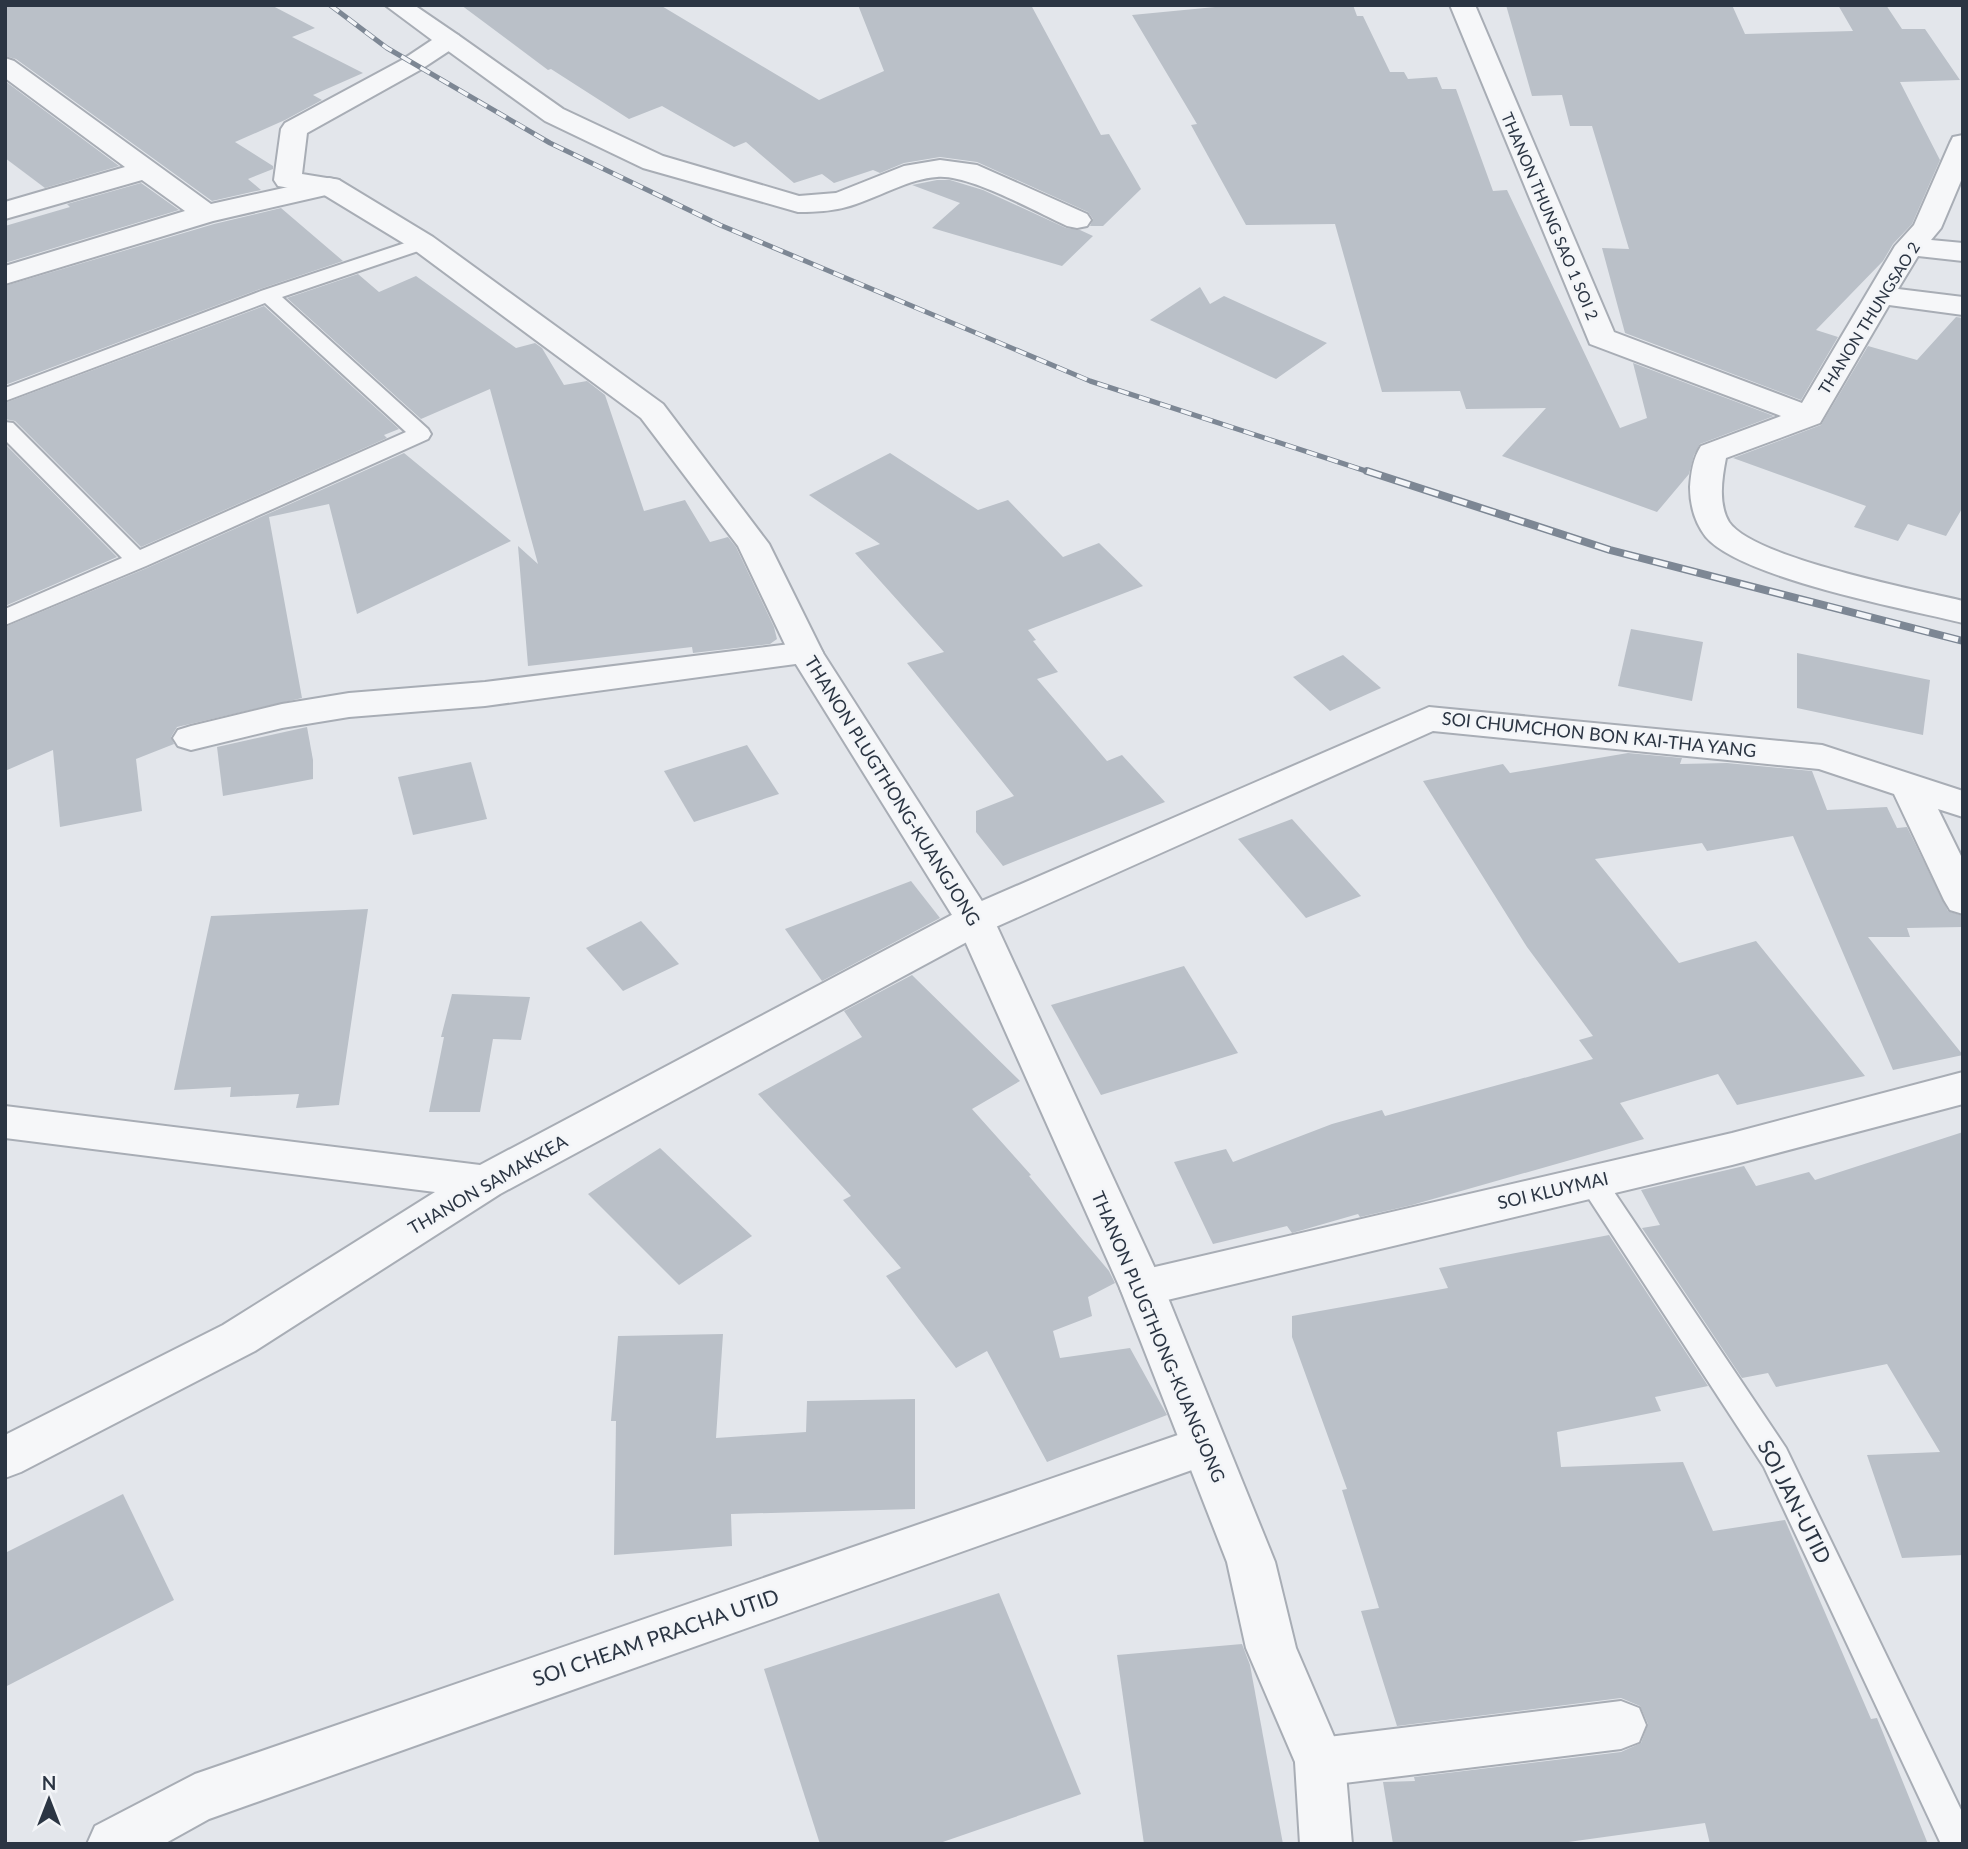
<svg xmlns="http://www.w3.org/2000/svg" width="1968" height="1849" font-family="Lato,sans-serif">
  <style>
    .building { fill: #bac0c8 }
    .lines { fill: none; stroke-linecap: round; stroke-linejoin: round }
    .service-casing { stroke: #a8adb5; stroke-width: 4 }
    .minor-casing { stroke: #a8adb5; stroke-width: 4 }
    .tertiary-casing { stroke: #a8adb5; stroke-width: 4 }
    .service { fill: #f6f7f9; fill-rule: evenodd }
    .minor { fill: #f6f7f9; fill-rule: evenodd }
    .tertiary { fill: #f6f7f9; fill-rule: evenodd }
    .rail-far1-casing { stroke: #7d8794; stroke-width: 5 }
    .rail-casing { stroke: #7d8794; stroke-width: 8 }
    .rail-far1 { stroke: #f3f5f8; stroke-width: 3.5; stroke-dasharray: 11; stroke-linecap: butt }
    .rail { stroke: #f3f5f8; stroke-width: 5; stroke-dasharray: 15; stroke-linecap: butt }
    .labels { text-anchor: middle; stroke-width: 5; stroke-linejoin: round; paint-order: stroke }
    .far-street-label { font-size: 16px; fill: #2b3543; stroke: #f3f5f8 }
    .street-label { font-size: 18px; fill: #2b3543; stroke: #f3f5f8 }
    .near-street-label { font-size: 21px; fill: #2b3543; stroke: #f3f5f8 }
  </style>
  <rect width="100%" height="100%" fill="#e3e6eb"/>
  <!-- building -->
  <g class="building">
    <path d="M 5,5 L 271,5 L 315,28 L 292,37 L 363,73 L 313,95 L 322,100 L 285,120 L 235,142 L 273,166 L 273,169 L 248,179 L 261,190 L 212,201 L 16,59 L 5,56 Z"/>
    <path d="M 461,5 L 660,5 L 819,100 L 884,71 L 858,5 L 1031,5 L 1101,135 L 1109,134 L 1141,189 L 1103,226 L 1090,226 L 1093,219 L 1088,212 L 977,162 L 940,157 L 904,163 L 880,173 L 873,170 L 834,183 L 822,174 L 794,183 L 746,142 L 734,147 L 662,106 L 629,119 L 551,69 L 548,70 Z"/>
    <path d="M 1236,5 L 1353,5 L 1357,16 L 1363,16 L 1390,72 L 1404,72 L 1408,79 L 1437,77 L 1442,89 L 1456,89 L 1493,191 L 1507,190 L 1620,428 L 1647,418 L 1633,363 L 1774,416 L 1700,444 L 1694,455 L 1689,474 L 1657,512 L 1502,456 L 1546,408 L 1466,409 L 1460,391 L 1382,392 L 1335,224 L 1246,225 L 1191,125 L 1197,124 L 1132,15 Z"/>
    <path d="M 1506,5 L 1732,5 L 1745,34 L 1853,31 L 1838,5 L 1886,5 L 1902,29 L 1925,29 L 1960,80 L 1900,82 L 1940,160 L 1912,224 L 1893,244 L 1883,261 L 1816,330 L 1838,337 L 1801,400 L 1625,333 L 1602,248 L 1629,249 L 1592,126 L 1570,126 L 1562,95 L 1532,96 Z"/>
    <path d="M 5,81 L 119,166 L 45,188 L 5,158 Z"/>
    <path d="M 937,180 L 950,180 L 983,190 L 1066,228 L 1080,230 L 1093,236 L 1062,266 L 932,228 L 960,203 L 912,185 Z"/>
    <path d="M 141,183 L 179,210 L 5,263 L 5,226 L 70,207 L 67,204 Z"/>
    <path d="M 281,208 L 343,261 L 260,289 L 5,385 L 5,286 L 214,224 Z"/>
    <path d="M 358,274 L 379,292 L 416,276 L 516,348 L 535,343 L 542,348 L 564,385 L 587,381 L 605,395 L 644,511 L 685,500 L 710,542 L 728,537 L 736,547 L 774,627 L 777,639 L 770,644 L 693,653 L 692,647 L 528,666 L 518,546 L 538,564 L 490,389 L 421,419 L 287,298 Z"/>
    <path d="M 1200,287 L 1210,304 L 1224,296 L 1327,343 L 1276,379 L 1150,320 Z"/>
    <path d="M 264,306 L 399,429 L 384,435 L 387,438 L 141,547 L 15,421 L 5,419 L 5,403 Z"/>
    <path d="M 1956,317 L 1963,318 L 1963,507 L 1946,536 L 1908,524 L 1898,541 L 1854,527 L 1866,506 L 1733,458 L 1821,425 L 1868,346 L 1917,360 Z"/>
    <path d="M 5,444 L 117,557 L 5,606 Z"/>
    <path d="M 404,453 L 511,541 L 357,614 L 329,504 L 269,517 L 302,698 L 177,727 L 171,737 L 174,744 L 136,759 L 142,811 L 60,827 L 53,750 L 5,771 L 5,627 L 147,568 Z"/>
    <path d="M 890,453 L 978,510 L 1008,500 L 1063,557 L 1099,543 L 1143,586 L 1028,630 L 1036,640 L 1033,641 L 1058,672 L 1037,679 L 1107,761 L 1122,755 L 1165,802 L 1003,866 L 976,832 L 976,811 L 1014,796 L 907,663 L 944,652 L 855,553 L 880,544 L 809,495 Z"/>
    <path d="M 1631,629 L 1703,642 L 1692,701 L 1618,686 Z"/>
    <path d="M 1797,653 L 1930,680 L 1923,735 L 1797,708 Z"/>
    <path d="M 1343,655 L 1381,688 L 1330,711 L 1293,677 Z"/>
    <path d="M 307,727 L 313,760 L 313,779 L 223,796 L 217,747 Z"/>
    <path d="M 747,745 L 779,794 L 694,822 L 664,771 Z"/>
    <path d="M 1628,753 L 1682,758 L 1680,764 L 1727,763 L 1812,771 L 1827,810 L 1887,807 L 1897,828 L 1907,827 L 1948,911 L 1963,916 L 1963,927 L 1907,928 L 1910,937 L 1868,937 L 1963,1055 L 1893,1070 L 1793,836 L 1707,851 L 1702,843 L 1595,859 L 1679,963 L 1756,941 L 1865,1076 L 1737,1105 L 1718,1074 L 1620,1103 L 1644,1139 L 1412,1205 L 1360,1217 L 1358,1214 L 1292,1233 L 1287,1226 L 1213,1244 L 1174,1162 L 1226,1149 L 1233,1162 L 1332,1124 L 1382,1110 L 1385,1116 L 1593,1059 L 1579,1040 L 1593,1036 L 1527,947 L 1423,781 L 1503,764 L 1510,773 Z"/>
    <path d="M 471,762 L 487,819 L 413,835 L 398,777 Z"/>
    <path d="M 1292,819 L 1361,896 L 1306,918 L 1238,839 Z"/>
    <path d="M 911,881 L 940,918 L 822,981 L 785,929 Z"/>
    <path d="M 368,909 L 339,1105 L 296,1108 L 299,1094 L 230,1097 L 231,1087 L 174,1090 L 211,916 Z"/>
    <path d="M 641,921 L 679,964 L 623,991 L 586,948 Z"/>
    <path d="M 1184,966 L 1238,1053 L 1101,1095 L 1051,1005 Z"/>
    <path d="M 912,975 L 1020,1081 L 972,1109 L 1031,1175 L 1029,1176 L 1109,1271 L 1115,1283 L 1088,1297 L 1092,1316 L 1053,1331 L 1060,1358 L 1130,1348 L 1167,1415 L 1047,1462 L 987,1351 L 956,1368 L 886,1276 L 901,1268 L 843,1200 L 851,1196 L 758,1094 L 862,1037 L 844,1011 Z"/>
    <path d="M 452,994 L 530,997 L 521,1040 L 493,1039 L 480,1112 L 429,1112 L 444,1037 L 441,1037 Z"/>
    <path d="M 1963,1132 L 1963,1555 L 1902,1558 L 1867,1455 L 1940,1452 L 1887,1364 L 1776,1387 L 1768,1373 L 1742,1378 L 1642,1228 L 1660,1225 L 1641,1190 L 1744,1166 L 1756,1186 L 1809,1172 L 1815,1180 Z"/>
    <path d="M 660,1148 L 752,1236 L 679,1285 L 588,1194 Z"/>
    <path d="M 1609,1235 L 1708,1386 L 1655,1397 L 1661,1411 L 1557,1432 L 1561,1467 L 1683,1462 L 1713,1531 L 1785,1520 L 1871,1719 L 1877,1718 L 1928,1844 L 1710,1844 L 1705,1823 L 1554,1844 L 1393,1844 L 1383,1782 L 1415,1781 L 1414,1777 L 1621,1752 L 1641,1743 L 1648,1724 L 1640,1706 L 1621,1698 L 1397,1726 L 1361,1611 L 1379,1608 L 1342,1490 L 1347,1489 L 1292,1337 L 1292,1316 L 1448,1288 L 1439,1268 Z"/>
    <path d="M 723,1334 L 716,1438 L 806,1432 L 807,1401 L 915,1399 L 915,1509 L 731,1514 L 732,1546 L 614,1555 L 616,1421 L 611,1421 L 618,1336 Z"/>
    <path d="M 123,1494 L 174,1600 L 5,1687 L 5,1553 Z"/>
    <path d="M 999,1593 L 1081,1794 L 937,1844 L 820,1844 L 764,1669 Z"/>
    <path d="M 1242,1644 L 1250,1665 L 1283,1844 L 1144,1844 L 1117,1655 Z"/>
  </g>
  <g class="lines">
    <defs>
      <g id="service">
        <path d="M 423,237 L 433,243 L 430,247 L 282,297 L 428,429 L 431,434 L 428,439 L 146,566 L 5,625 L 5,609 L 122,558 L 5,440 L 5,422 L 13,423 L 140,550 L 406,432 L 265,303 L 5,401 L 5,388 L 261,291 Z"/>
        <path d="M 1592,1171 L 1602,1174 L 1786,1448 L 1963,1814 L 1963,1844 L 1941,1844 L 1764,1467 L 1578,1182 L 1582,1174 Z"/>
      </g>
      <g id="minor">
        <path d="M 1450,5 L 1475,5 L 1614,332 L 1802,403 L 1895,246 L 1914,225 L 1950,143 L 1953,137 L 1963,135 L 1963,176 L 1941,228 L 1931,240 L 1963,243 L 1963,261 L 1918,256 L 1898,289 L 1963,297 L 1963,315 L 1889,305 L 1820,423 L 1726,458 C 1722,478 1718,504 1729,522 C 1753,558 1917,590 1963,601 L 1963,623 C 1906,609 1741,578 1706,537 C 1695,523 1690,505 1690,487 C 1691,473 1693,458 1701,446 L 1781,416 L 1590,344 Z"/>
        <path d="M 449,32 L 458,35 L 563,109 L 663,156 L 799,196 L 836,193 L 904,166 L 940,160 L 977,165 L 1087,214 L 1091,220 L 1087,226 L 1077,228 L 1067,226 C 1036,212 969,174 937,177 C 909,179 883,195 856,204 C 837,211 818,212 798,212 L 643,168 L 545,121 L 440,45 L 436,40 L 440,35 Z"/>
        <path d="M 5,58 L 14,61 L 211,204 L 329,178 L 339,180 L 343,186 L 339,192 L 213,221 L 5,284 L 5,266 L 185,211 L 142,180 L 5,219 L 5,202 L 125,167 L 5,78 Z"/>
        <path d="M 806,642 L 818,645 L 823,653 L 818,661 L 485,706 L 349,717 L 282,728 L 191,750 L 178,746 L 173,738 L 178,730 L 191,726 L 282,704 L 349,693 L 485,682 Z"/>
        <path d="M 1429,707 L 1822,745 L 1963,791 L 1963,817 L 1938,809 L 1963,860 L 1963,914 L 1950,910 L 1944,900 L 1894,794 L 1819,769 L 1433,731 L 989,930 L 500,1194 L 255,1351 L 21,1472 L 5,1478 L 5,1435 L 223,1325 L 435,1192 L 5,1138 L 5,1106 L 480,1165 L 961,910 Z"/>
        <path d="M 1963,1072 L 1963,1104 L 1732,1165 L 1142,1306 L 1126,1301 L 1120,1288 L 1126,1275 L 1142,1270 L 1732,1133 Z"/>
        <path d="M 1204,1426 L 1220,1432 L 1227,1446 L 1220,1460 L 209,1819 L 164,1844 L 87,1844 L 95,1826 L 195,1774 Z"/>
        <path d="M 1621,1701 L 1639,1708 L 1646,1725 L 1639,1742 L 1621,1749 L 1320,1786 L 1302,1779 L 1295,1762 L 1302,1745 L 1320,1738 Z"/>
      </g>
      <path id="tertiary" d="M 385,5 L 414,5 L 458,35 L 462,40 L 458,45 L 420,70 L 307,133 L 302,174 L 339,180 L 433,237 L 663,404 L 769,544 L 823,653 L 994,920 L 1164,1288 L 1275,1562 L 1296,1648 L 1345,1762 L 1352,1844 L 1300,1844 L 1295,1762 L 1246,1648 L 1227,1562 L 1120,1288 L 957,923 L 789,653 L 738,546 L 641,418 L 413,249 L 321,193 L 278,186 L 274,180 L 281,129 L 285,123 L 402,60 L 432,40 Z"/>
    </defs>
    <!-- service casing -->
    <use href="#service" class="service-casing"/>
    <!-- minor casing -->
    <use href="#minor" class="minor-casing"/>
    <!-- tertiary casing -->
    <use href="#tertiary" class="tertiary-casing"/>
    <!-- service -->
    <use href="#service" class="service"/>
    <!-- minor -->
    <use href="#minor" class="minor"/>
    <!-- tertiary -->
    <use href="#tertiary" class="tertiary"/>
    <defs>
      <path id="rail-far1" d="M 330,5 L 387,48 L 550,143 L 720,225 L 1090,381 L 1372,473"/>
      <path id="rail" d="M 1367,471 L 1610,550 L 1963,641"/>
    </defs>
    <!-- rail-far1 casing -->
    <use href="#rail-far1" class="rail-far1-casing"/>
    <!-- rail casing -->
    <use href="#rail" class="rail-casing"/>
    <!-- rail-far1 -->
    <use href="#rail-far1" class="rail-far1"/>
    <!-- rail -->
    <use href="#rail" class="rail"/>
  </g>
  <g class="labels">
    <!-- far-street labels -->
    <g class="far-street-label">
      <text transform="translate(1550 216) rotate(67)" y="6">THANON THUNG SAO 1 SOI 2</text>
      <text transform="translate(1869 318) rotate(-58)" y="6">THANON THUNGSAO 2</text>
    </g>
    <!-- street labels -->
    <g class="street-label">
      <text transform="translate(1599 735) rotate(6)" y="6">SOI CHUMCHON BON KAI-THA YANG</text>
      <text transform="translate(892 791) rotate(58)" y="6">THANON PLUGTHONG-KUANGJONG</text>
      <text transform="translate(488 1185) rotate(-30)" y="6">THANON SAMAKKEA</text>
      <text transform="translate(1553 1191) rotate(-13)" y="6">SOI KLUYMAI</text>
      <text transform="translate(1158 1337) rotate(67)" y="6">THANON PLUGTHONG-KUANGJONG</text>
    </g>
    <!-- near-street labels -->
    <g class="near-street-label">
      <text transform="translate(1794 1502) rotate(63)" y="7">SOI JAN-UTID</text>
      <text transform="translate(656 1638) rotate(-19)" y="7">SOI CHEAM PRACHA UTID</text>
    </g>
  </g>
  <!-- border -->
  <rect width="1968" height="1849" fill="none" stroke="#2b3543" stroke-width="14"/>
  <!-- north arrow -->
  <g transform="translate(49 1800)" stroke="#f3f5f8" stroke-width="5" paint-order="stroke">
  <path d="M0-5L12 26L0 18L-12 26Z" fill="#2b3543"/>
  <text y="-10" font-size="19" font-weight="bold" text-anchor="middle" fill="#2b3543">N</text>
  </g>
</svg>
